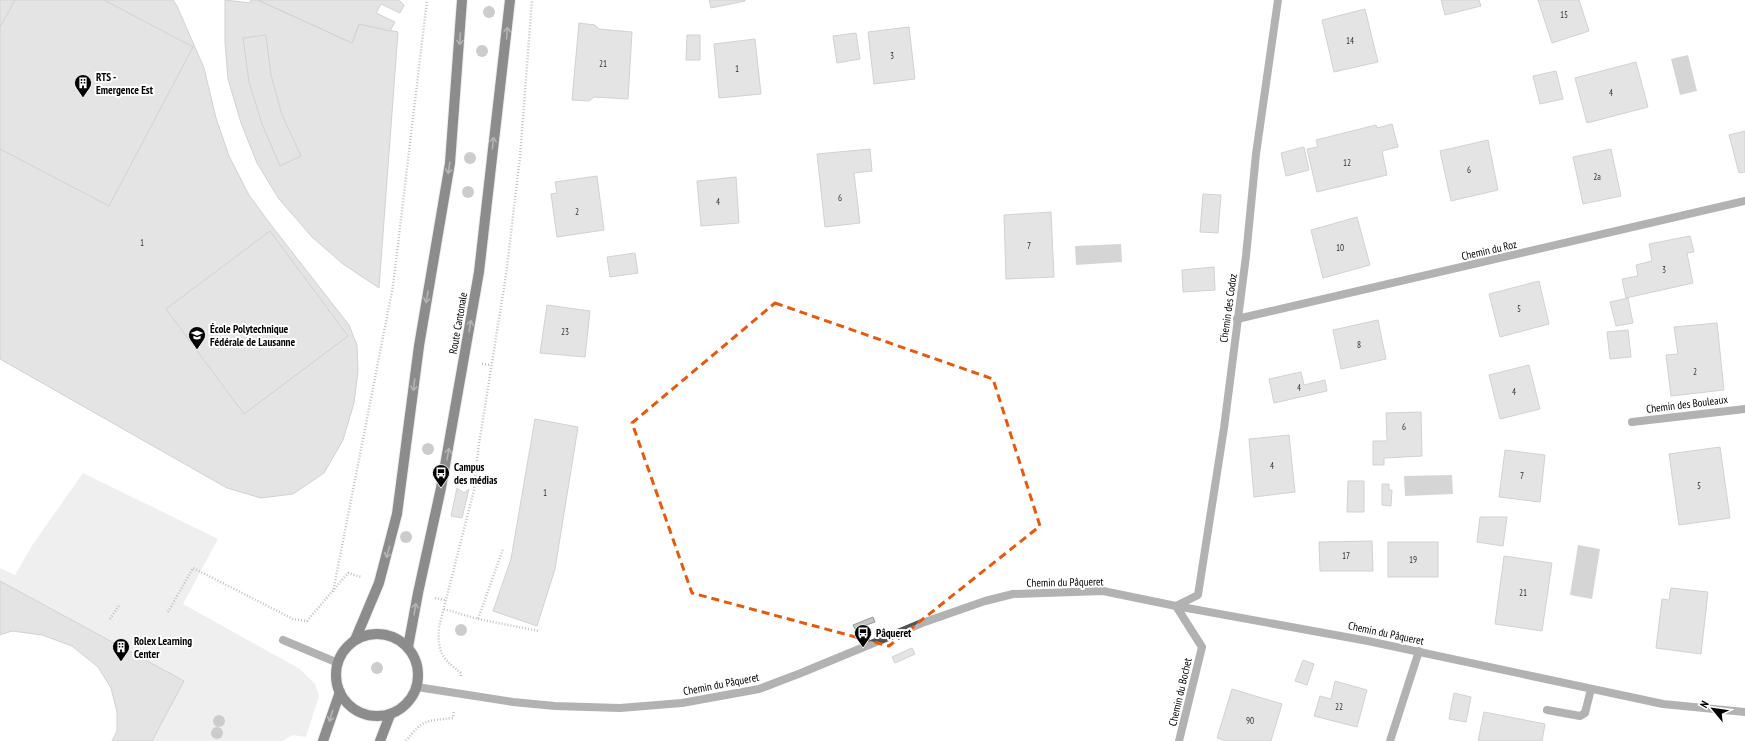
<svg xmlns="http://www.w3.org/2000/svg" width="1745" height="741" font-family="'PT Sans Narrow',sans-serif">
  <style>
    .green { fill: #dcdcdc }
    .water { fill: #a3a3a3 }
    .building { fill: #c4c4c4; stroke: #999 }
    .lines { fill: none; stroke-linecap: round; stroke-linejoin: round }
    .primary-casing { stroke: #dbdbdb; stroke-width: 12 }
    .path { stroke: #777; stroke-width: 2.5; stroke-dasharray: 1 2; stroke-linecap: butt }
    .lane { stroke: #555; stroke-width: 8 }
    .street { stroke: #555; stroke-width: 8 }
    .primary { stroke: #000; stroke-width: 10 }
    .tree { fill: #8f8f8f }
    .oneway { stroke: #595959 }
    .marked { fill: none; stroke: #e8590c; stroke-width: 3; stroke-dasharray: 8 5; stroke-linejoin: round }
    .labels { text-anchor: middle; stroke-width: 4; stroke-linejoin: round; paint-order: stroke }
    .number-label { font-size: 9px; fill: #313131 }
    .poi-label { font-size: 11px; font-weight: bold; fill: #000; stroke: #fff; text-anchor: start }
    .street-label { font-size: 11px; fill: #000; stroke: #fff }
  </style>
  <rect width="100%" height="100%" fill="#fff"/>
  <!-- green -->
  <path class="green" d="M 83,473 L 218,539 L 183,604 L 300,669 L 315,684 L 319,696 L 306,737 L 293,735 L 282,741 L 152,741 L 184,681 L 0,581 L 0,568 L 15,575 L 33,544 Z"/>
  <!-- water -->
  <g class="water">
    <path d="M 1688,55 L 1697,91 L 1680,95 L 1671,59 Z"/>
    <path d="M 1121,244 L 1122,262 L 1076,265 L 1075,246 Z"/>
    <path d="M 1452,475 L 1453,494 L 1405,496 L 1404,476 Z"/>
    <path d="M 1578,545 L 1600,549 L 1592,599 L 1570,595 Z"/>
  </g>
  <!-- building -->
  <g class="building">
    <path d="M 0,0 L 173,0 L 177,6 L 204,68 L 216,118 L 229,156 L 249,195 L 271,225 L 349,325 L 357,345 L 358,371 L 354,403 L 343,440 L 324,473 L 293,494 L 261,498 L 227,488 L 0,359 Z"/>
    <path d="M 15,0 L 104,0 L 193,47 L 109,206 L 0,149 L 0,27 Z"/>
    <path d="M 225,0 L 250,3 L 251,0 L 258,0 L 352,43 L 359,24 L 398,32 L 379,288 L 343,264 L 312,237 L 279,199 L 257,163 L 241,123 L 228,79 L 225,42 Z"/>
    <path d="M 258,0 L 399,0 L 404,5 L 400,13 L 381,4 L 376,13 L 395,22 L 390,31 L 359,24 L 352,43 Z"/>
    <path d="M 709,0 L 745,0 L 745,1 L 711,8 Z"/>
    <path d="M 1441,0 L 1479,0 L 1481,6 L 1445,15 Z"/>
    <path d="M 1538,0 L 1579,0 L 1589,31 L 1552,43 Z"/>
    <path d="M 1365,9 L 1378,62 L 1334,72 L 1322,20 Z"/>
    <path d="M 579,23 L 595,25 L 599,29 L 632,32 L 628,99 L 594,97 L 589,101 L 572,100 Z"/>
    <path d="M 909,27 L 915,79 L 874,84 L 868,32 Z"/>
    <path d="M 856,33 L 860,59 L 837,63 L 833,36 Z"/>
    <path d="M 266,35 L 271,75 L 282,115 L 301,156 L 280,166 L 262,124 L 249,82 L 243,38 Z"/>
    <path d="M 687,35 L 700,35 L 700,60 L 686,60 Z"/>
    <path d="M 755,39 L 761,94 L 719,98 L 714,44 Z"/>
    <path d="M 1636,62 L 1648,107 L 1587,123 L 1575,78 Z"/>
    <path d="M 1556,71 L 1563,99 L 1540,104 L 1533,76 Z"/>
    <path d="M 1392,124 L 1398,147 L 1382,151 L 1387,175 L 1317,192 L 1307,149 L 1318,147 L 1316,140 L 1376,125 L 1377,128 Z"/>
    <path d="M 1745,131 L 1745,172 L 1739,173 L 1729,135 Z"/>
    <path d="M 1488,140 L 1498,190 L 1451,201 L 1440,151 Z"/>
    <path d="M 1304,147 L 1309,170 L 1286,176 L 1281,153 Z"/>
    <path d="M 870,149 L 872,171 L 854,173 L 860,223 L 825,227 L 817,154 Z"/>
    <path d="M 1611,149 L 1621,196 L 1583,204 L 1573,157 Z"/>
    <path d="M 597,176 L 604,230 L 557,237 L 551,194 L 557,193 L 555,182 Z"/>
    <path d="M 736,177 L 739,223 L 701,226 L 697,181 Z"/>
    <path d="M 1203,194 L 1221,195 L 1218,233 L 1200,232 Z"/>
    <path d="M 1051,212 L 1054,277 L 1006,279 L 1004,215 Z"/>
    <path d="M 1357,217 L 1370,265 L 1323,278 L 1311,230 Z"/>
    <path d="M 270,231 L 348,336 L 244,414 L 166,309 Z"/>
    <path d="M 1690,236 L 1694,252 L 1687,253 L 1693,283 L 1626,298 L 1622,279 L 1638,276 L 1636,265 L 1652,261 L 1649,244 Z"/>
    <path d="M 635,253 L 638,273 L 610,277 L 607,257 Z"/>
    <path d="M 1214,267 L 1215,290 L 1183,292 L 1182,270 Z"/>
    <path d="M 1539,281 L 1549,324 L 1500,337 L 1489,294 Z"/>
    <path d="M 1628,298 L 1633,323 L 1616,326 L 1610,302 Z"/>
    <path d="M 547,305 L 590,311 L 585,357 L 540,353 Z"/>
    <path d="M 1378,320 L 1386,359 L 1341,369 L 1333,330 Z"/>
    <path d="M 1717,323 L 1724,390 L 1671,396 L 1666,355 L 1678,354 L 1674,327 Z"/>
    <path d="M 1628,330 L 1631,357 L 1610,359 L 1607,332 Z"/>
    <path d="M 1529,365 L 1540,409 L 1500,419 L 1489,375 Z"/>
    <path d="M 1301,372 L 1304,385 L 1325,380 L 1327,391 L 1274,403 L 1269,379 Z"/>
    <path d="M 1421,412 L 1422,456 L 1384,458 L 1384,465 L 1373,465 L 1373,441 L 1387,441 L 1386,413 Z"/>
    <path d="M 535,419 L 578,427 L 555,569 L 537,626 L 493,611 L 511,559 Z"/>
    <path d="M 1289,435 L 1295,492 L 1254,497 L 1249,439 Z"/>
    <path d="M 1720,447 L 1730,518 L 1679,525 L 1669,454 Z"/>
    <path d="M 1505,450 L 1545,455 L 1540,502 L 1499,497 Z"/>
    <path d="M 1348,481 L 1364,481 L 1364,512 L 1347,512 Z"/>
    <path d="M 1382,484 L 1389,484 L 1389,490 L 1392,490 L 1391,506 L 1382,505 Z"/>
    <path d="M 457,488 L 464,493 L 469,489 L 462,518 L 451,516 Z"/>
    <path d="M 1480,517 L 1507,517 L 1503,546 L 1477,542 Z"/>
    <path d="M 1372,541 L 1373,571 L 1320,571 L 1319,542 Z"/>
    <rect x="1388" y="542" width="50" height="35"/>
    <path d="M 1504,556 L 1552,563 L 1542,631 L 1495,624 Z"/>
    <path d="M 0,581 L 184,681 L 152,741 L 112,741 L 117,731 L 117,712 L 111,688 L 98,667 L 72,646 L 42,635 L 12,631 L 0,635 Z"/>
    <path d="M 1671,588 L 1708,592 L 1701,654 L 1656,648 L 1662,599 L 1669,600 Z"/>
    <path d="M 873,617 L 875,622 L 855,629 L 853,625 Z"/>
    <path d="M 912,648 L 915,654 L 895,663 L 892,657 Z"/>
    <path d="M 1303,660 L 1314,664 L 1307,685 L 1295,681 Z"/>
    <path d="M 1335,681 L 1367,690 L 1357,727 L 1314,716 L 1320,696 L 1331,699 Z"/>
    <path d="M 1232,689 L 1282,704 L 1271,741 L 1226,741 L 1217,738 Z"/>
    <path d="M 1454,693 L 1471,697 L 1466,722 L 1449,719 Z"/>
    <path d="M 1484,712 L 1545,724 L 1542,741 L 1478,741 Z"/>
  </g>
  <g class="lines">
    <defs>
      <g id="primary">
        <circle cx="377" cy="675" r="41"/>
        <path d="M 355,640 L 379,583 L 397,514 L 419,346 L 450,163 L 462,0"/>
        <path d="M 408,647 L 418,593 L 441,488 L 479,272 L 510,0"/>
        <path d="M 323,741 L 340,692"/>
        <path d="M 380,741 L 390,715"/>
      </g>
    </defs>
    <!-- primary casing -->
    <use href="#primary" class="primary-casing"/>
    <!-- path -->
    <g class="path">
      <path d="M 482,364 L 491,365"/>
      <path d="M 333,592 L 393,286 L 427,0"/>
      <path d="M 435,598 L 445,600"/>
      <path d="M 444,609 L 478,619 L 503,549"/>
      <path d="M 168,612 L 193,568 L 293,619 L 307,621 L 348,573 L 361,577"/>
      <path d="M 110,619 L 120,604"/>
      <path d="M 478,619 L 539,631"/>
      <path d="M 461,676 L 461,673 C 442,658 437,652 439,627 L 474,490 L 478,450 L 506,275 L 520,157 L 532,0"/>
      <path d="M 406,741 C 423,719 426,721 453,718 L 454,710"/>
    </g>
    <!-- lane -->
    <g class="lane">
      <path d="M 283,640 L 338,663"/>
      <path d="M 1547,710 L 1580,716 L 1585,713 L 1591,689"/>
    </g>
    <!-- street -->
    <g class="street">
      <path d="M 1237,319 L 1745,201"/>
      <path d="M 1632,422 L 1745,409"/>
      <path d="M 1176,606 L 1198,595 L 1224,428 L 1246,256 L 1256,154 L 1278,0"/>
      <path d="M 1176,606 L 1202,647 L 1179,741"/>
      <path d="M 417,687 L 513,702 L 555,706 L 620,708 L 682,703 L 759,689 L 801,673 L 922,623 L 985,601 L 1013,594 L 1103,591 L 1176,606 L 1368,641 L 1663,704 L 1745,712"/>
      <path d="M 1390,741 L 1419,651"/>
    </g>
    <!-- primary -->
    <use href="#primary" class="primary"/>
  </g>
  <!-- trees -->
  <g class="tree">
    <circle cx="489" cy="12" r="6"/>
    <circle cx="482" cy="51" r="6"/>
    <circle cx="470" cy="158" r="6"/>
    <circle cx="468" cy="192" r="6"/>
    <circle cx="428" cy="449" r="6"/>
    <circle cx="406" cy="537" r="6"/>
    <circle cx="461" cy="630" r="6"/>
    <circle cx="377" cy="668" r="6"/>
    <circle cx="219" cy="721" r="6"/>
    <circle cx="217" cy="733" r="6"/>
  </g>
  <!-- one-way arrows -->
  <defs><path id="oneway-shaft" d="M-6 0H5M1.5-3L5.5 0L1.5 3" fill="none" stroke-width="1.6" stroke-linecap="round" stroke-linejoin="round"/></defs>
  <g class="oneway">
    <use href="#oneway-shaft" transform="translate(507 33) rotate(-85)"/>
    <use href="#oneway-shaft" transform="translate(460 39) rotate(93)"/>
    <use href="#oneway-shaft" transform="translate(493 143) rotate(-84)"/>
    <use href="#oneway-shaft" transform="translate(449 168) rotate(99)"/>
    <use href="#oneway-shaft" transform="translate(427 297) rotate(100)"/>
    <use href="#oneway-shaft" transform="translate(470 326) rotate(-80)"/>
    <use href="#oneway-shaft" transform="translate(414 385) rotate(97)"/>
    <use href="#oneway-shaft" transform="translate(448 454) rotate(-80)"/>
    <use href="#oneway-shaft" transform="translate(388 552) rotate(106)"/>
    <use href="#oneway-shaft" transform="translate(415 609) rotate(-81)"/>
    <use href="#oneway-shaft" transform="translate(331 716) rotate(107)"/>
  </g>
  <!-- marked area -->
  <path d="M0 0H1745V741H0ZM 775,303 L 993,379 L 1040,526 L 889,646 L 692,593 L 632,423 Z" fill="#fff" fill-opacity=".55" fill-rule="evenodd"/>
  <path class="marked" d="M 775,303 L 993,379 L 1040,526 L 889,646 L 692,593 L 632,423 Z"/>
  <!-- icons -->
  <defs>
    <symbol id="building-pin" viewBox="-11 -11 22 30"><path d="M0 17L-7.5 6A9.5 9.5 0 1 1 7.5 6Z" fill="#000" stroke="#fff"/><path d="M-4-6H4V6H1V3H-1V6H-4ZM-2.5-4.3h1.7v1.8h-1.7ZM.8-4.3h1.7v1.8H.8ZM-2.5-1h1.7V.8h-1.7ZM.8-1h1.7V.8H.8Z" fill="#fff"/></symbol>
    <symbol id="university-pin" viewBox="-11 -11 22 30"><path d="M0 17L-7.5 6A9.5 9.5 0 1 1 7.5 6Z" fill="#000" stroke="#fff"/><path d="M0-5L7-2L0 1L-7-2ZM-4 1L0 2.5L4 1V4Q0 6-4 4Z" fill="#fff"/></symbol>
    <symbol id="bus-pin" viewBox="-11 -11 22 30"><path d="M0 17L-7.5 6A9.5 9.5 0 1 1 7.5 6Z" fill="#000" stroke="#fff"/><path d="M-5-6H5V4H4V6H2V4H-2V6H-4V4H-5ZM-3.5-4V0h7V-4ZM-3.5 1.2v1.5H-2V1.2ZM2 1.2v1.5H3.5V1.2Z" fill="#fff"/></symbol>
  </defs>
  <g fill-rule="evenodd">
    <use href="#building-pin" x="73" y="73" width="20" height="27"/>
    <use href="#university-pin" x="187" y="325" width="20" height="27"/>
    <use href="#bus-pin" x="431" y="463" width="20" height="27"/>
    <use href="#bus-pin" x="853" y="623" width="20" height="27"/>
    <use href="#building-pin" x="111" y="637" width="20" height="27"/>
  </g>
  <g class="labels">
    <!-- number labels -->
    <g class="number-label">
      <text x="1564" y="18">15</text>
      <text x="1350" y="44">14</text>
      <text x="892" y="59">3</text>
      <text x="603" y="67">21</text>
      <text x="737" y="72">1</text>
      <text x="1611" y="96">4</text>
      <text x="1347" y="166">12</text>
      <text x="1469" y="173">6</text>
      <text x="1597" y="180">2a</text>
      <text x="840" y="201">6</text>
      <text x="718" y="205">4</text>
      <text x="577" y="215">2</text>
      <text x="142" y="246">1</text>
      <text x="1029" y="249">7</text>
      <text x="1340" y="251">10</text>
      <text x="1664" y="273">3</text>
      <text x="1519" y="312">5</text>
      <text x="565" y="335">23</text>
      <text x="1359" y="348">8</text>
      <text x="1695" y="375">2</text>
      <text x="1299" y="391">4</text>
      <text x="1514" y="395">4</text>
      <text x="1404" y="430">6</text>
      <text x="1272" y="469">4</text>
      <text x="1522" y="479">7</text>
      <text x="1699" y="489">5</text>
      <text x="545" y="496">1</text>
      <text x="1346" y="559">17</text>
      <text x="1413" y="563">19</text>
      <text x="1523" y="596">21</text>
      <text x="1339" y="710">22</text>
      <text x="1250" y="724">90</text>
    </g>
    <!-- poi labels -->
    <g class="poi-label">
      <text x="96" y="81">RTS -<tspan x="96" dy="13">Emergence Est</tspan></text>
      <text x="210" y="333">École Polytechnique<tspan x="210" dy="13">Fédérale de Lausanne</tspan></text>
      <text x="454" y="471">Campus<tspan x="454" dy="13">des médias</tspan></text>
      <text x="876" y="637">Pâqueret</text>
      <text x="134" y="645">Rolex Learning<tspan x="134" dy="13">Center</tspan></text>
    </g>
    <!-- street labels -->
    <g class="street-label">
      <text transform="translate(1489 250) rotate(-13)" y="4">Chemin du Roz</text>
      <text transform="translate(1228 308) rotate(-82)" y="4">Chemin des Codoz</text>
      <text transform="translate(458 323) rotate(-80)" y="4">Route Cantonale</text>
      <text transform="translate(1687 404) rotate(-7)" y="4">Chemin des Bouleaux</text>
      <text transform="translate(1065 582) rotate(-1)" y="4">Chemin du Pâqueret</text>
      <text transform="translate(1386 633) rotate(12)" y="4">Chemin du Pâqueret</text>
      <text transform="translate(721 684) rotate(-11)" y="4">Chemin du Pâqueret</text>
      <text transform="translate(1180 692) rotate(-77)" y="4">Chemin du Bochet</text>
    </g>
  </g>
  <!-- north arrow -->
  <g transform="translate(1713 709) rotate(299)" stroke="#ffffff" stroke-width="3" paint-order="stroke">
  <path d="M0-3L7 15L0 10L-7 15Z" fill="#000000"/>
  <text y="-6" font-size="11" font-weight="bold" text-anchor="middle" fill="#000000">N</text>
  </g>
</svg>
